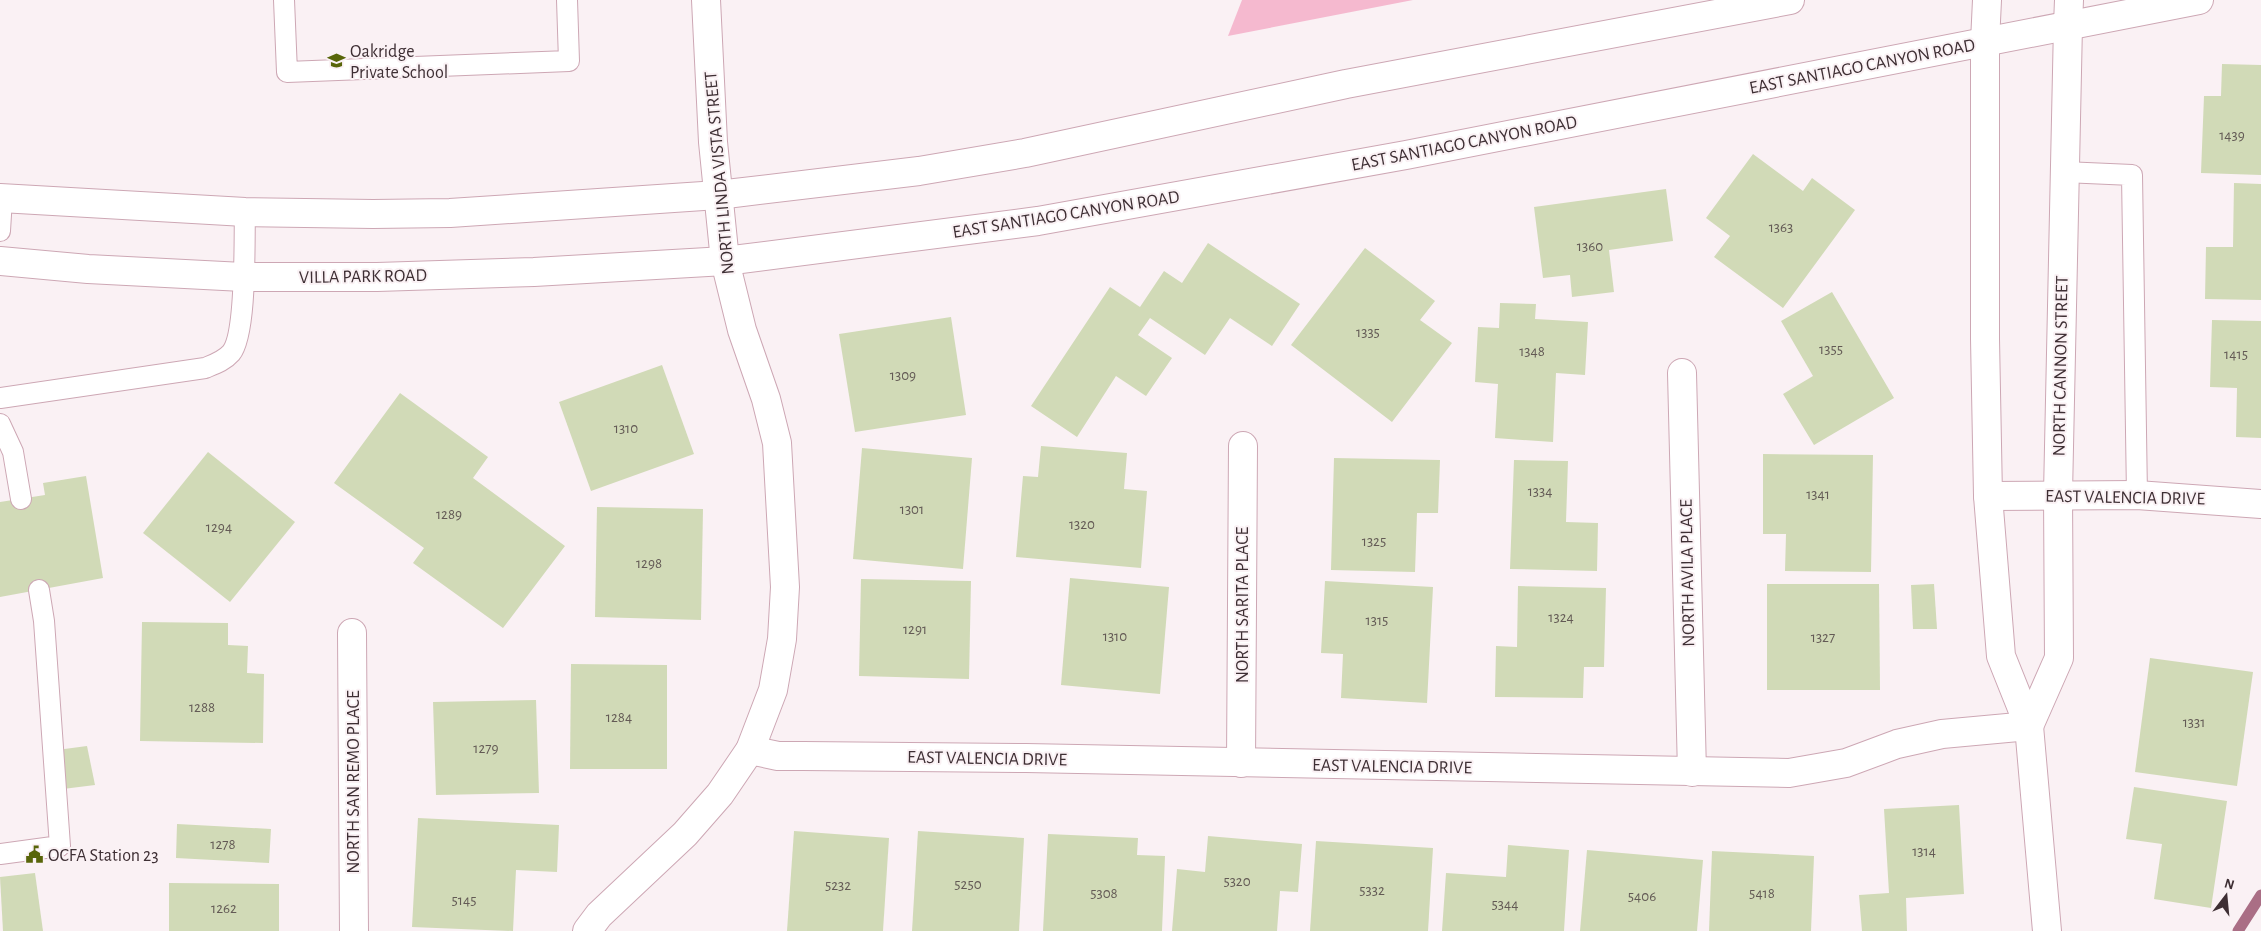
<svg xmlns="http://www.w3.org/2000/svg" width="2261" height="931" font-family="'Alegreya Sans',sans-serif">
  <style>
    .green { fill: #f5b9cf }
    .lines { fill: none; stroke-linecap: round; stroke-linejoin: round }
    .stream { stroke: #aa6e85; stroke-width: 11 }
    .building { fill: #d1dab7 }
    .lane-casing { stroke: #cda7b4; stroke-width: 22 }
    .street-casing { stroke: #cda7b4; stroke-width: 30 }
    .secondary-casing { stroke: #cda7b4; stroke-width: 30 }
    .primary-casing { stroke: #cda7b4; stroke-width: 30 }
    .lane { stroke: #fff; stroke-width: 20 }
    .street { stroke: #fff; stroke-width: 28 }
    .secondary { stroke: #fff; stroke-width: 28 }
    .primary { stroke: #fff; stroke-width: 28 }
    .labels { text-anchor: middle; stroke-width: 4; stroke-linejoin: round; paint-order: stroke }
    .number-label { font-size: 15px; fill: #635a55 }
    .poi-label { font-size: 18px; fill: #3e2f34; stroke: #faf1f4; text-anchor: start }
    .street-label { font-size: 18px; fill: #3e2f34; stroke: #faf1f4 }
  </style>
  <rect width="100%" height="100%" fill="#faf1f4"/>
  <!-- green -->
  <path class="green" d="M 1242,0 L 1413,0 L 1228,36 Z"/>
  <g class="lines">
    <!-- stream -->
    <path class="stream" d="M 2238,931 L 2261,895"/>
  </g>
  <!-- building -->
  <g class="building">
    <path d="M 2222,64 L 2261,65 L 2261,175 L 2201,173 L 2204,96 L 2221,96 Z"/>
    <path d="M 1753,154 L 1803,191 L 1812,178 L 1855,210 L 1783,308 L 1714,257 L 1730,236 L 1706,218 Z"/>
    <path d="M 2234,183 L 2261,184 L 2261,300 L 2205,299 L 2206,247 L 2233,247 Z"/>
    <path d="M 1666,189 L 1673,241 L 1609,250 L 1614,292 L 1572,297 L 1570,275 L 1543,278 L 1534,207 Z"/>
    <path d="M 1208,243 L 1300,304 L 1272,346 L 1230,318 L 1205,355 L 1150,318 L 1138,335 L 1172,358 L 1146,396 L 1116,376 L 1077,437 L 1031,406 L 1110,287 L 1140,307 L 1164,271 L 1182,283 Z"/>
    <path d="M 1365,248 L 1435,301 L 1420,320 L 1452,343 L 1392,422 L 1291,345 Z"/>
    <path d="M 1832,292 L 1894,398 L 1814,445 L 1783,394 L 1813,376 L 1781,321 Z"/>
    <path d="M 1500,303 L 1536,304 L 1535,319 L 1588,322 L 1585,375 L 1556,373 L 1553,442 L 1495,438 L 1498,384 L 1475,382 L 1478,327 L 1499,328 Z"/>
    <path d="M 951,317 L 966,415 L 855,432 L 839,334 Z"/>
    <path d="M 2212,320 L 2261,321 L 2261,438 L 2236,437 L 2237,388 L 2210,387 Z"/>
    <path d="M 662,365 L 694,454 L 591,491 L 559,402 Z"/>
    <path d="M 400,393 L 488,457 L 473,478 L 565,546 L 503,628 L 413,563 L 424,548 L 334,483 Z"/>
    <path d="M 1041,446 L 1127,453 L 1124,489 L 1147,491 L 1141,568 L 1016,557 L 1023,476 L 1038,477 Z"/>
    <path d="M 862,448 L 972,458 L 963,569 L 853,559 Z"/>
    <path d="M 208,452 L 295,522 L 230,602 L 143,533 Z"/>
    <path d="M 1763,454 L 1873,455 L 1871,572 L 1785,571 L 1786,534 L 1763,534 Z"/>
    <path d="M 1334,458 L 1440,460 L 1438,513 L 1417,513 L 1415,572 L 1331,570 Z"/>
    <path d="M 1514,460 L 1568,461 L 1566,522 L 1598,523 L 1597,571 L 1510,569 Z"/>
    <path d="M 86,476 L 103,578 L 0,597 L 0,502 L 45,495 L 43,483 Z"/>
    <path d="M 597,507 L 703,509 L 701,620 L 595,617 Z"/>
    <path d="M 1070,578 L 1169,587 L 1160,694 L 1061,685 Z"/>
    <path d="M 861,579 L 971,581 L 969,679 L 859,676 Z"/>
    <path d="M 1325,581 L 1433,587 L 1427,703 L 1341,698 L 1343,654 L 1321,653 Z"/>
    <path d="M 1767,584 L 1879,584 L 1880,690 L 1767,690 Z"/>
    <path d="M 1934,584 L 1937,629 L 1913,629 L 1911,585 Z"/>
    <path d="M 1518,586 L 1606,588 L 1604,667 L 1584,667 L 1583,698 L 1495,697 L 1496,646 L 1517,647 Z"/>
    <path d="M 142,622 L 228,623 L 228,645 L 248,646 L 247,673 L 264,674 L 263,743 L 140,741 Z"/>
    <path d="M 2150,658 L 2253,672 L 2237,786 L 2135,772 Z"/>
    <path d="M 571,664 L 667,665 L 667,769 L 570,769 Z"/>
    <path d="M 536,700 L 539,793 L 436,795 L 433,702 Z"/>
    <path d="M 87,746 L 95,785 L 63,789 L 57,750 Z"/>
    <path d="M 2134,787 L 2227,801 L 2211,908 L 2154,899 L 2162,844 L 2126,839 Z"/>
    <path d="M 1959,805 L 1964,894 L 1906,898 L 1907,931 L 1862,931 L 1859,895 L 1889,893 L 1884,809 Z"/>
    <path d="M 418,818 L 559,825 L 557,872 L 516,870 L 513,931 L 412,927 Z"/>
    <path d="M 177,824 L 271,829 L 269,863 L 176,858 Z"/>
    <path d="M 794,831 L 889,838 L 883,931 L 787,931 Z"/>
    <path d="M 918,831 L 1024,838 L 1019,931 L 912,931 Z"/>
    <path d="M 1048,834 L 1138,838 L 1137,855 L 1165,856 L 1162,931 L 1043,931 Z"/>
    <path d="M 1208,836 L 1302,844 L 1298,892 L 1280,891 L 1277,931 L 1172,931 L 1177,869 L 1205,872 Z"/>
    <path d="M 1316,841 L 1433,848 L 1428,931 L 1310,931 Z"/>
    <path d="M 1508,845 L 1569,850 L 1564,931 L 1442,931 L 1446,873 L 1506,877 Z"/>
    <path d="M 1587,850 L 1703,860 L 1697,931 L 1580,931 Z"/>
    <path d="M 1712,851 L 1814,856 L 1811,931 L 1709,931 Z"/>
    <path d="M 35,873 L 43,931 L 3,931 L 0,877 Z"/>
    <path d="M 169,883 L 279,884 L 279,931 L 169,931 Z"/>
  </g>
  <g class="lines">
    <defs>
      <g id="lane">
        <path d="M 284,0 L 287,72 L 569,61 L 567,0"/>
        <path d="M 2064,172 L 2132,175 L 2137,495"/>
        <path d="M 0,231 L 2,199"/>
        <path d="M 0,398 L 205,368 C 215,364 224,361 231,353 C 247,334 244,239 245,212"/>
        <path d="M 0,424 L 13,452 L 21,499"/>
        <path d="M 0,854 L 60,846 L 44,621 L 39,590"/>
      </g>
      <g id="street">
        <path d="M 1682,373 L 1692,772"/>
        <path d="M 1988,496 L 2137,495 L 2261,504"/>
        <path d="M 352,633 L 354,931"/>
        <path d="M 750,750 L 778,756 L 803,756 L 1026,758 L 1789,773 L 1846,763 L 1897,744 L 1942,734 L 2029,726"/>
        <path d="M 1241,763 L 1243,446"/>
        <path d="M 587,931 L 599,915 L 685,834 L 720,794 L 750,750 L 773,690 L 782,639 L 785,587 L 777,443 L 766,399 L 742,330 L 725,261 L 713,142 L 706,0"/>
      </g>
      <g id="secondary">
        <path d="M 1985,42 L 1985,339 L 1988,496 L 2001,656 L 2029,726 L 2047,931"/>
        <path d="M 2029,726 L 2059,658 L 2058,494 L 2068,25"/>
      </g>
      <g id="primary">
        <path d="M 2068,25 L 2069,0"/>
        <path d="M 1985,42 L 1987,0"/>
        <path d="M 0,198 L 245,212 L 373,214 L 450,213 L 718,195 L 919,171 L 1025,153 L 1346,84 L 1790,0"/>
        <path d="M 0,261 L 88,269 L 243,277 L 377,277 L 534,272 L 725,261 L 1038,221 L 1406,155 L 2199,0"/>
      </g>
    </defs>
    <!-- lane casing -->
    <use href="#lane" class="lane-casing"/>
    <!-- street casing -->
    <use href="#street" class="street-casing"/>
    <!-- secondary casing -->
    <use href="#secondary" class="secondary-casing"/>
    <!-- primary casing -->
    <use href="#primary" class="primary-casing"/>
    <!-- lane -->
    <use href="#lane" class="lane"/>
    <!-- street -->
    <use href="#street" class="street"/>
    <!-- secondary -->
    <use href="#secondary" class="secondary"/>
    <!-- primary -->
    <use href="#primary" class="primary"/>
  </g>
  <!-- icons -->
  <defs>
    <symbol id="school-bare" viewBox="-9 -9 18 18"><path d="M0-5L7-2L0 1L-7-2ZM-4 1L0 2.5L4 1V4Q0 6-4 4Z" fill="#586509" stroke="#faf1f4" stroke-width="2.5" paint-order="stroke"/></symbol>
    <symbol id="civic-bare" viewBox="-9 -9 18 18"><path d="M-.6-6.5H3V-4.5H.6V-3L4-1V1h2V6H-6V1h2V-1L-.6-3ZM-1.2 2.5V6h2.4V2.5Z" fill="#586509" stroke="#faf1f4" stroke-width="2.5" paint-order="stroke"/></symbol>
  </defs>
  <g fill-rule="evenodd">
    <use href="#school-bare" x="324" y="48" width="25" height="25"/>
    <use href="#civic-bare" x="22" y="842" width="25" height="25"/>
  </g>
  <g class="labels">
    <!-- number labels -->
    <g class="number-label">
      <text x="2232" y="140">1439</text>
      <text x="1781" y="232">1363</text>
      <text x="1590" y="251">1360</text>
      <text x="1368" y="337">1335</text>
      <text x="1831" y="354">1355</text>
      <text x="1532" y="356">1348</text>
      <text x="2236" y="359">1415</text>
      <text x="903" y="380">1309</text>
      <text x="626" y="433">1310</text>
      <text x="1540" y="496">1334</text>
      <text x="1818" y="499">1341</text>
      <text x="912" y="514">1301</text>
      <text x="449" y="519">1289</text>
      <text x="1082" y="529">1320</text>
      <text x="219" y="532">1294</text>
      <text x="1374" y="546">1325</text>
      <text x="649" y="568">1298</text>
      <text x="1561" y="622">1324</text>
      <text x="1377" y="625">1315</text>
      <text x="915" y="634">1291</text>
      <text x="1115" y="641">1310</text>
      <text x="1823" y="642">1327</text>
      <text x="202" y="712">1288</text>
      <text x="619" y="722">1284</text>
      <text x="2194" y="727">1331</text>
      <text x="486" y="753">1279</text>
      <text x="223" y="849">1278</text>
      <text x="1924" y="856">1314</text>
      <text x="1237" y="886">5320</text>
      <text x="968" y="889">5250</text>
      <text x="838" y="890">5232</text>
      <text x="1372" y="895">5332</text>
      <text x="1104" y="898">5308</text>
      <text x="1762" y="898">5418</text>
      <text x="1642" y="901">5406</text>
      <text x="464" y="905">5145</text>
      <text x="1505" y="909">5344</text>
      <text x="224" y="913">1262</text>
    </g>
    <!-- poi labels -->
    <g class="poi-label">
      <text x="350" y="57">Oakridge<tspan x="350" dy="21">Private School</tspan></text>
      <text x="48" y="861">OCFA Station 23</text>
    </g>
    <!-- street labels -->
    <g class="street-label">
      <text transform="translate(1862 66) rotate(-11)" y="6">EAST SANTIAGO CANYON ROAD</text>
      <text transform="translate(1464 143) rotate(-11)" y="6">EAST SANTIAGO CANYON ROAD</text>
      <text transform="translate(719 173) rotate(-95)" y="6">NORTH LINDA VISTA STREET</text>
      <text transform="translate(1066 214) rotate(-9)" y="6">EAST SANTIAGO CANYON ROAD</text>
      <text transform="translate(363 276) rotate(-1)" y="6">VILLA PARK ROAD</text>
      <text transform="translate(2060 366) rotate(-89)" y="6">NORTH CANNON STREET</text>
      <text transform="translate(2125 497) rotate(1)" y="6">EAST VALENCIA DRIVE</text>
      <text transform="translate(1687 573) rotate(-91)" y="6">NORTH AVILA PLACE</text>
      <text transform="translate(1242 605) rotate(-90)" y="6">NORTH SARITA PLACE</text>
      <text transform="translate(987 758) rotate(1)" y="6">EAST VALENCIA DRIVE</text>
      <text transform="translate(1392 766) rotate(1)" y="6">EAST VALENCIA DRIVE</text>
      <text transform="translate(353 782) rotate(-90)" y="6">NORTH SAN REMO PLACE</text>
    </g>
  </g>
  <!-- north arrow -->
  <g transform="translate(2226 896) rotate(16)" stroke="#faf1f4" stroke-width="4" paint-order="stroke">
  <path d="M0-4L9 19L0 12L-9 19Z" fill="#3e2f34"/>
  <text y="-8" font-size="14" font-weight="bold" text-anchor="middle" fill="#3e2f34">N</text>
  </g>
</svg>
